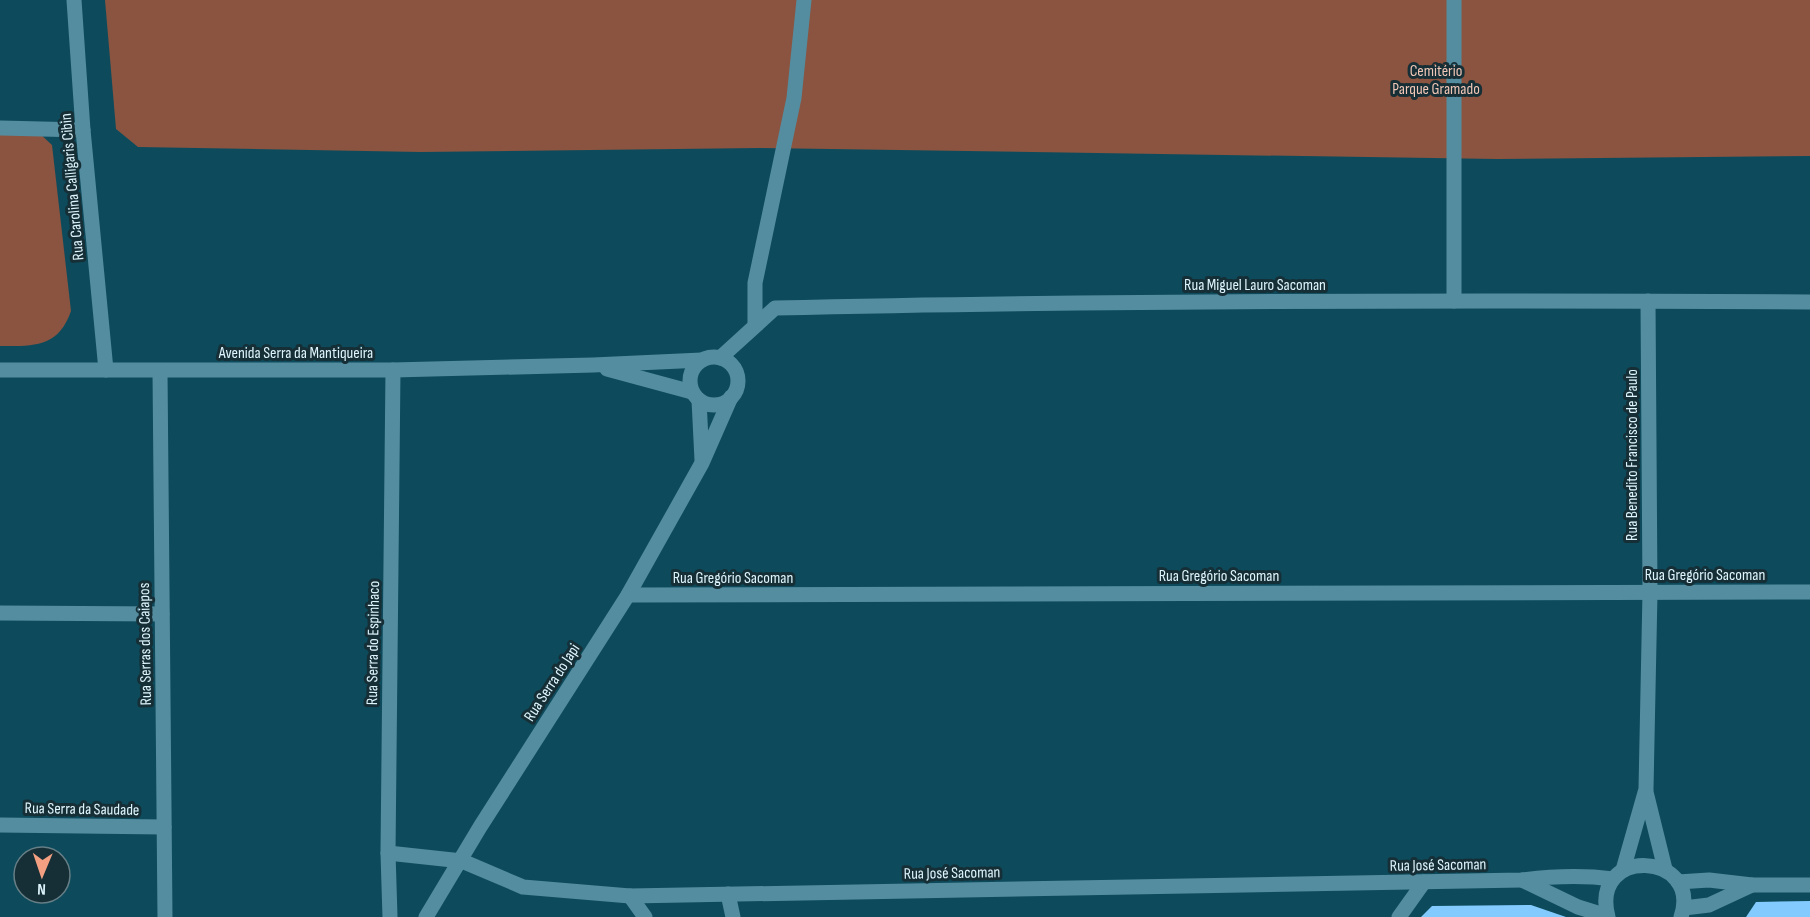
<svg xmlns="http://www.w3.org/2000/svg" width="1810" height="917" font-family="'Sofia Sans Condensed',sans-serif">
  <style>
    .green { fill: #8a5440 }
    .building { fill: #83cafe }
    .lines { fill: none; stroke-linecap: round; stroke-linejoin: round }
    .minor { stroke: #558da0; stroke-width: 15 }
    .labels { text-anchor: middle; stroke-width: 6; stroke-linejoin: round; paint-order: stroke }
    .park-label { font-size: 16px; fill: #f1c7b7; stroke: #162e35 }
    .street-label { font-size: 16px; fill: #dff5fd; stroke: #162e35 }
  </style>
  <rect width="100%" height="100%" fill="#0d4b5c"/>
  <!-- green -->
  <g class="green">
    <path d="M 105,0 L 1810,0 L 1810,156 L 1497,159 L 759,148 L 421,152 L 138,147 L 116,129 Z"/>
    <path d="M 0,131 L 37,131 L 52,145 L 71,311 C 58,348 34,346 0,346 Z"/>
  </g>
  <!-- building -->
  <g class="building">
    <path d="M 1810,901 L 1810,917 L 1746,917 L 1756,902 Z"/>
    <path d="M 1531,905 L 1566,917 L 1421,917 L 1432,906 Z"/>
  </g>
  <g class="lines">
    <!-- minor -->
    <g class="minor">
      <path d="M 74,0 L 83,130 L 106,370"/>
      <path d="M 0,128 L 83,130"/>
      <path d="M 1454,301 L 1454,0"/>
      <path d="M 755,325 L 755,283 L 794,98 L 804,0"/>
      <circle cx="714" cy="381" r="24"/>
      <path d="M 720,358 L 775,308 C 1120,300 1465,300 1810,302"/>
      <path d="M 607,369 L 692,392"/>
      <path d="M 0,370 L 393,370 L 593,365 L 702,360"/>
      <path d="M 160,371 L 165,917"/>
      <path d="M 699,400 L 702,460"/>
      <path d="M 628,595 L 1810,592"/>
      <path d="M 0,613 L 162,614"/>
      <path d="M 1646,792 L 1665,869"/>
      <path d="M 0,825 L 164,827"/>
      <path d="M 388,853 L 462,861 L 523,887 L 630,896 L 1522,880 C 1554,876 1582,875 1613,879"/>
      <path d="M 1623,870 L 1646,789 L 1650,592 L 1648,301"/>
      <path d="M 1522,880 L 1578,907 L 1607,916"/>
      <path d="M 1678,882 L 1709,880 L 1752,885 L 1810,885"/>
      <path d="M 728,894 L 733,917"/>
      <path d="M 630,896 L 645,917"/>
      <path d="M 1684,908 L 1709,905 L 1752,885"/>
      <path d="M 390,917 L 388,853 L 393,370"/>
      <path d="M 426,917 L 480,827 L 628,595 L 702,463 L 731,397"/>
      <path d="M 1399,917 L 1424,882"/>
      <path d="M 1608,917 C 1589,845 1703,852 1681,917"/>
    </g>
  </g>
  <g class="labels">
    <!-- park labels -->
    <g class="park-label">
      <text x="1436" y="76">Cemitério<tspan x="1436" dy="18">Parque Gramado</tspan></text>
    </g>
    <!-- street labels -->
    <g class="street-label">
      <text transform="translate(71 187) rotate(-95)" y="6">Rua Carolina Calligaris Cibin</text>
      <text x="1255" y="290">Rua Miguel Lauro Sacoman</text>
      <text x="296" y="358">Avenida Serra da Mantiqueira</text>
      <text transform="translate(1631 455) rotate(-90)" y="6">Rua Benedito Francisco de Paulo</text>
      <text x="1705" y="580">Rua Gregório Sacoman</text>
      <text x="1219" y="581">Rua Gregório Sacoman</text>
      <text x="733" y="583">Rua Gregório Sacoman</text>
      <text transform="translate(372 643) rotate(-89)" y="6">Rua Serra do Espinhaco</text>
      <text transform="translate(144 644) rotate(-91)" y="6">Rua Serras dos Caiapos</text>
      <text transform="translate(551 682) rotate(-57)" y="6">Rua Serra do Japi</text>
      <text transform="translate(82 808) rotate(1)" y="6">Rua Serra da Saudade</text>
      <text transform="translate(1438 864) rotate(-1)" y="6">Rua José Sacoman</text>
      <text transform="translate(952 872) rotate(-1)" y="6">Rua José Sacoman</text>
    </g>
  </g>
  <!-- north arrow -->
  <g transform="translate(42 875) rotate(182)"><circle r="28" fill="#162e35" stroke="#667e85" stroke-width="1.5"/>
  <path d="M0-4.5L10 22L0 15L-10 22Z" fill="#f2a081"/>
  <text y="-9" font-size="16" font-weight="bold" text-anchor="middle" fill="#dff5fd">N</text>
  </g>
</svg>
